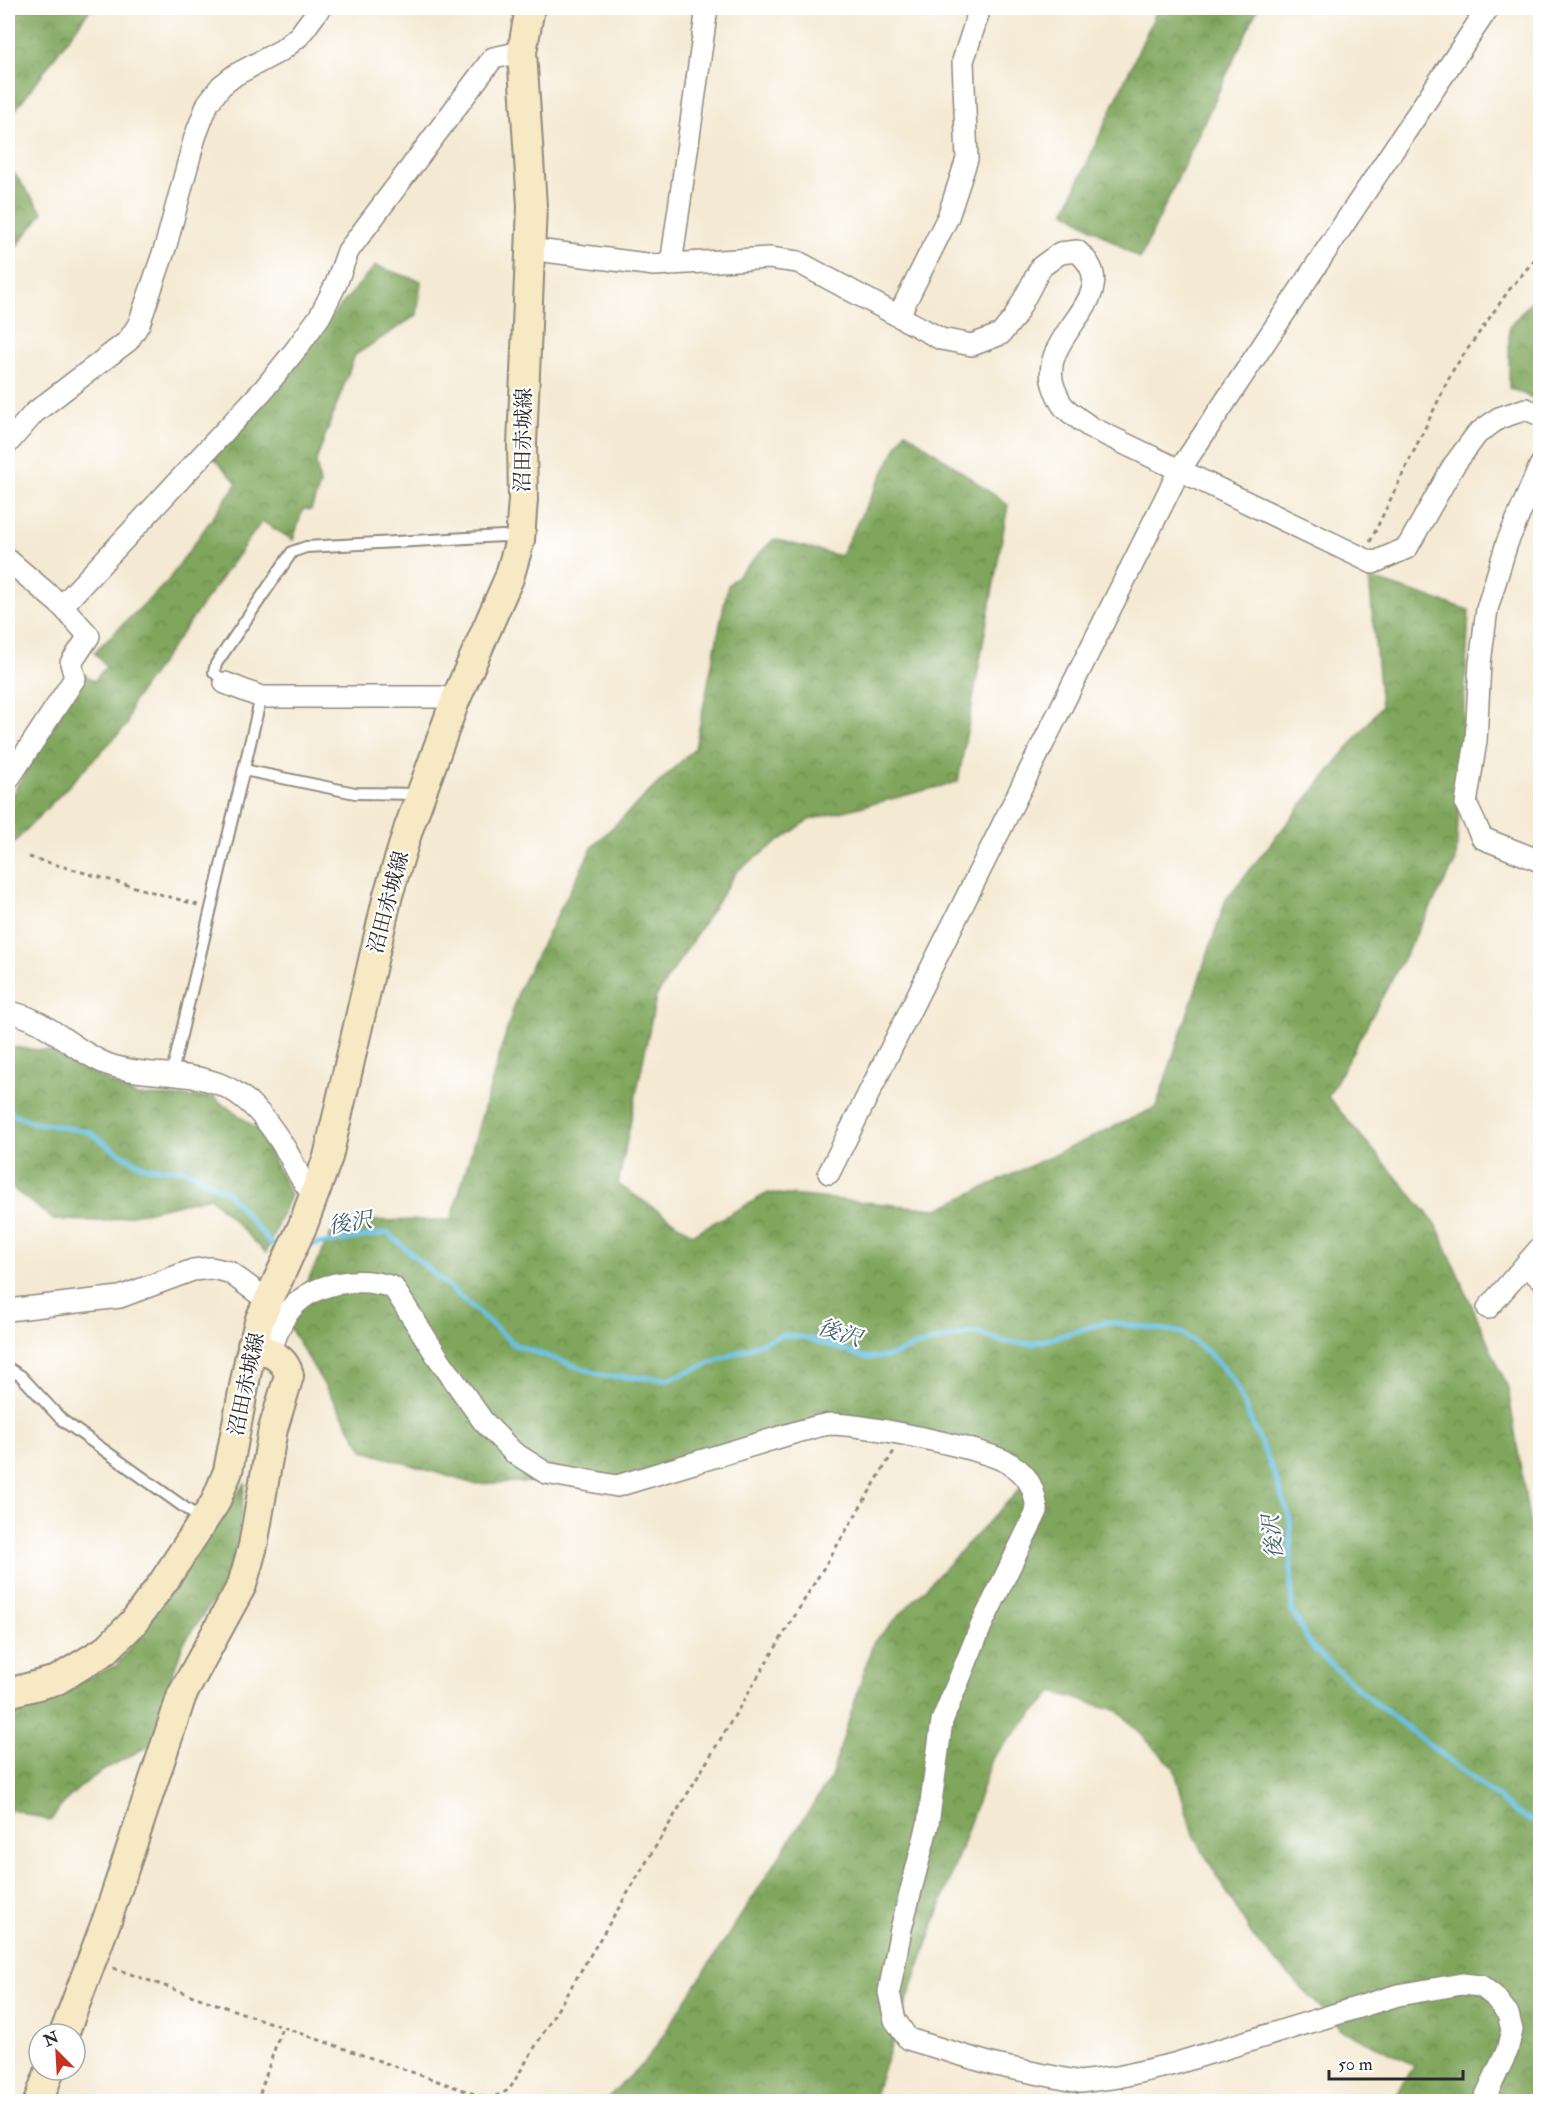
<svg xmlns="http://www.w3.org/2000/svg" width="1548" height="2109" font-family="'IM FELL Double Pica','Noto Serif JP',serif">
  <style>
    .forest { fill: url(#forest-crowns); stroke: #556844; stroke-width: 1.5 }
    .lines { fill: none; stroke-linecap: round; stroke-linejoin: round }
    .stream { stroke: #69c2e6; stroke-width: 5 }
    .lane-casing { stroke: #908a7e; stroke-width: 14 }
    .street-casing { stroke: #908a7e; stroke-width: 24 }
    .secondary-casing { stroke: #908a7e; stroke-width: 32 }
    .path { stroke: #908a7e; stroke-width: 3; stroke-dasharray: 4.5 4.5; stroke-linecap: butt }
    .lane { stroke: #fff; stroke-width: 10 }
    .street { stroke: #fff; stroke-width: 21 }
    .secondary { stroke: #f7e9c3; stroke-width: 28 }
    .labels { text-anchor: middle; stroke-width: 4.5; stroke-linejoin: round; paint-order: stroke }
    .street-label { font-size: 21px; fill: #2b2b2b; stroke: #fff }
    .water-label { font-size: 22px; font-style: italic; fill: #41606c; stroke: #fff }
  </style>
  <defs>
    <pattern id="forest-crowns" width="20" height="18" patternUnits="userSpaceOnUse" patternTransform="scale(1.5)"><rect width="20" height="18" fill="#7fa65c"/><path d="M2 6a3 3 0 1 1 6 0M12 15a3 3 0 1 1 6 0" fill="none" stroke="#68874c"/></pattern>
  </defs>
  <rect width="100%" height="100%" fill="#fff"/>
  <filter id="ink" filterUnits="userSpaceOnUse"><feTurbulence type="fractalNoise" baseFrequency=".0167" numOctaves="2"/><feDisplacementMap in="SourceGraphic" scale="12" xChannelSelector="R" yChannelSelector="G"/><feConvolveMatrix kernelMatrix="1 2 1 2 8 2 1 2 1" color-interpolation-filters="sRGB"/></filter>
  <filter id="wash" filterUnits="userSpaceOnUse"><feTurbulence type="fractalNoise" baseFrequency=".008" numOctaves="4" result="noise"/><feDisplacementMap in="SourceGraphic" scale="24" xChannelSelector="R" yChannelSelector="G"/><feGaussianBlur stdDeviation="1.35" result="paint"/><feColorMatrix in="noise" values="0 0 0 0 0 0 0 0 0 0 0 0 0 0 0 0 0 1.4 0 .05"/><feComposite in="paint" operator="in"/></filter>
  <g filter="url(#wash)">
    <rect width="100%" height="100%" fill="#f4e9d2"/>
    <!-- forest -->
    <g class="forest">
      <path d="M 8,8 L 91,8 L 8,120 Z"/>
      <path d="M 1158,8 L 1258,8 L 1140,259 L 1065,211 Z"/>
      <path d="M 8,165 L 43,213 L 8,257 Z"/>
      <path d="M 375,266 L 421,281 L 417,315 L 355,355 L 316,461 L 320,485 L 311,510 L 303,509 L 293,540 L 262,521 L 132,703 L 127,725 L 8,849 L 8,801 L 84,674 L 94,681 L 106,667 L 94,652 L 167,582 L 237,483 L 211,455 Z"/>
      <path d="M 1540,291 L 1540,401 L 1509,388 L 1509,327 Z"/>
      <path d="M 905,431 L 1008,505 L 958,782 L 809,820 L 737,871 L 656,997 L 618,1184 L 693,1234 L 768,1193 L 938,1209 L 1156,1107 L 1226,899 L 1381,707 L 1369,578 L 1469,610 L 1456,861 L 1328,1097 L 1436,1224 L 1508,1388 L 1540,1589 L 1540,2101 L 1391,2101 L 1415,2065 L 1342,2030 L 1254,1938 L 1193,1835 L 1174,1768 L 1118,1711 L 1053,1692 L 993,1757 L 872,2101 L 604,2101 L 647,2060 L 831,1777 L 873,1643 L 1038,1470 L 985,1441 L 834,1416 L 620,1478 L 474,1484 L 364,1451 L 287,1323 L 337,1221 L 451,1220 L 519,989 L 593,846 L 695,748 L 728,585 L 774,539 L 840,556 Z"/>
      <path d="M 8,1047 L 50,1051 L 137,1096 L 213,1097 L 260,1131 L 290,1195 L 266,1253 L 210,1197 L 106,1221 L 54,1220 L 8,1185 L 8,1177 L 13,1165 L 8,1163 Z"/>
      <path d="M 245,1483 L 234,1570 L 183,1644 L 158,1718 L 155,1743 C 112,1765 77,1780 50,1821 L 12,1809 L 8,1814 L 8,1707 L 31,1703 L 117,1665 Z"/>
    </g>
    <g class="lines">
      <!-- stream -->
      <g class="stream">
        <path d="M 8,1112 L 33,1122 L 90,1132 L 114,1150 L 145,1167 L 186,1170 L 228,1193 L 271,1244 L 284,1246"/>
        <path d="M 305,1246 L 388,1233 L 515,1345 L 605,1376 L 670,1379 L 782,1335 L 807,1338 L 868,1358 L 891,1356 L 918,1345 L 976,1332 L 1004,1342 L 1033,1344 L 1107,1322 L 1180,1332 L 1208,1352 L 1233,1380 L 1274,1473 L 1290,1519 L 1292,1611 L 1311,1646 L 1364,1694 L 1517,1813 L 1540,1825"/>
      </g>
    </g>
  </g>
  <g filter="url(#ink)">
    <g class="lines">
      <defs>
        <g id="lane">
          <path d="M 225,683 L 214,672 L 216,664 L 292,552 L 306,547 L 503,536 L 520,540"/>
          <path d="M 244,770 L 355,793 L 420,794"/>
          <path d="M 172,1073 L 261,697"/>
          <path d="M 8,1368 L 21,1376 L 62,1420 L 202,1520"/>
        </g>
        <g id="street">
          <path d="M 529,249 L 654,265 L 769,258 L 798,262 L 941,339 L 972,345 L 1001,334 L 1014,318 L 1041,267 L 1060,253 L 1077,251 C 1132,297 1031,335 1055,390 C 1058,396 1060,403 1064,407 C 1071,414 1081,420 1090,427 L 1373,563 L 1407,548 L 1454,465 L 1477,434 L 1499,418 L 1526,409 L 1540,415"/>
          <path d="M 671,265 L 707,8"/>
          <path d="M 899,315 L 948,217 L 967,159 L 963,61 L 980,8"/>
          <path d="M 8,443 L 34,413 L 128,341 L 139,324 L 166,245 L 195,137 L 208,103 L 221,86 L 235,75 L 282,50 L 299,36 L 320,8"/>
          <path d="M 1540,466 L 1507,543 L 1487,609 L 1480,663 L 1476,741 L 1466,804 L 1482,838 L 1540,861"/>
          <path d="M 8,560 L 62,606 L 89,636 L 71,663 L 75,678 L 8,780"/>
          <path d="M 62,606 L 264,389 L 297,348 L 320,316 L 336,284 L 348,251 L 493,58 L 522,52"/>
          <path d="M 225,683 L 261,697 L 441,697 L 455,701"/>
          <path d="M 8,1012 C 47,1018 71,1050 107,1064 C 154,1081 206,1065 246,1100 C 262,1113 275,1132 286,1150 C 296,1167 300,1182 315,1195"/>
          <path d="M 829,1173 L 1179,471 L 1488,8"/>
          <path d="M 1526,1266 L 1540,1278"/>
          <path d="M 1488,1308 L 1540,1248"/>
          <path d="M 8,1310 L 120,1297 L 193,1270 L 211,1268 L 229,1272 L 270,1302"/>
          <path d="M 270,1352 C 275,1339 279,1325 287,1314 C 311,1281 357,1276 393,1287 L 437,1356 L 483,1421 L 513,1452 L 546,1473 L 617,1486 L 800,1431 C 810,1429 822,1424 832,1424 C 865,1425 987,1448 1012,1465 C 1030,1476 1035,1492 1037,1511 L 981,1626 L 942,1721 L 928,1824 L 901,1929 L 889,1992 L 895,2020 L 908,2039 L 995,2065 L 1080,2082 L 1118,2077 L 1174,2064 L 1398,1995 L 1462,1984 L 1481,1986 L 1494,1996 L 1508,2014 L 1512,2030 L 1507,2051 L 1483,2102"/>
        </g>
        <g id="secondary">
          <path d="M 8,1693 L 57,1680 L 106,1650 L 133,1623 L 164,1581 L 215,1503 L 228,1471 L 249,1360 L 260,1319 L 303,1225 L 328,1157 L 388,895 L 409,827 L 455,701 L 509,578 L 520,540 L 523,499 L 522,445 L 532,206 L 522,52 L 530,8"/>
          <path d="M 64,2034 L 108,1917 L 182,1695 L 242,1585 L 253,1546 L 273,1429 L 289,1376 C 286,1358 268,1351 252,1345"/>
          <path d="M 38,2102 L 50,2070"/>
        </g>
      </defs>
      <!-- lane casing -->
      <use href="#lane" class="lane-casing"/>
      <!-- street casing -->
      <use href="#street" class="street-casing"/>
      <!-- secondary casing -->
      <use href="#secondary" class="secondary-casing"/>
      <!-- path -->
      <g class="path">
        <path d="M 1370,542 L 1453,370 L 1509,290 L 1540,253"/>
        <path d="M 29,857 L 198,905"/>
        <path d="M 113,1968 L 489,2099 L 509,2090 L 894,1451"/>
        <path d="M 257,2102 L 282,2027"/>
      </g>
      <!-- lane -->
      <use href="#lane" class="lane"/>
      <!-- street -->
      <use href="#street" class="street"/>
      <!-- secondary -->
      <use href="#secondary" class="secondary"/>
    </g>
  </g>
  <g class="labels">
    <!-- street labels -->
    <g class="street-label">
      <text transform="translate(523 440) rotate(-89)" y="7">沼田赤城線</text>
      <text transform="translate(388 902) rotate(-75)" y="7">沼田赤城線</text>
      <text transform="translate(246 1384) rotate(-78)" y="7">沼田赤城線</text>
    </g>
    <!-- water labels -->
    <g class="water-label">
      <text transform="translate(350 1222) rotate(-9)" y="8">後沢</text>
      <text transform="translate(840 1332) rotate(18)" y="8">後沢</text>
      <text transform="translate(1272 1537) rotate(-96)" y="8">後沢</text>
    </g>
  </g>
  <!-- margin -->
  <rect width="1548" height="2109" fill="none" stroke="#fff" stroke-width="30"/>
  <!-- north arrow -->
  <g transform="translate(57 2052) rotate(336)"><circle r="28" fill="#ffffff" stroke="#aaaaaa" stroke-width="1.5"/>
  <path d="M0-4.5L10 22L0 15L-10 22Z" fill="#c8321e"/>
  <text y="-9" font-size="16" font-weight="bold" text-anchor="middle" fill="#2b2b2b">N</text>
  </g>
  <!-- scale -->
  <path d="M1329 2070v9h134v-9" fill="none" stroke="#2b2b2b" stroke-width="3"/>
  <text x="1338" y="2070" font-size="18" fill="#2b2b2b" stroke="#ffffff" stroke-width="4.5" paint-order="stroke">50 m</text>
</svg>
